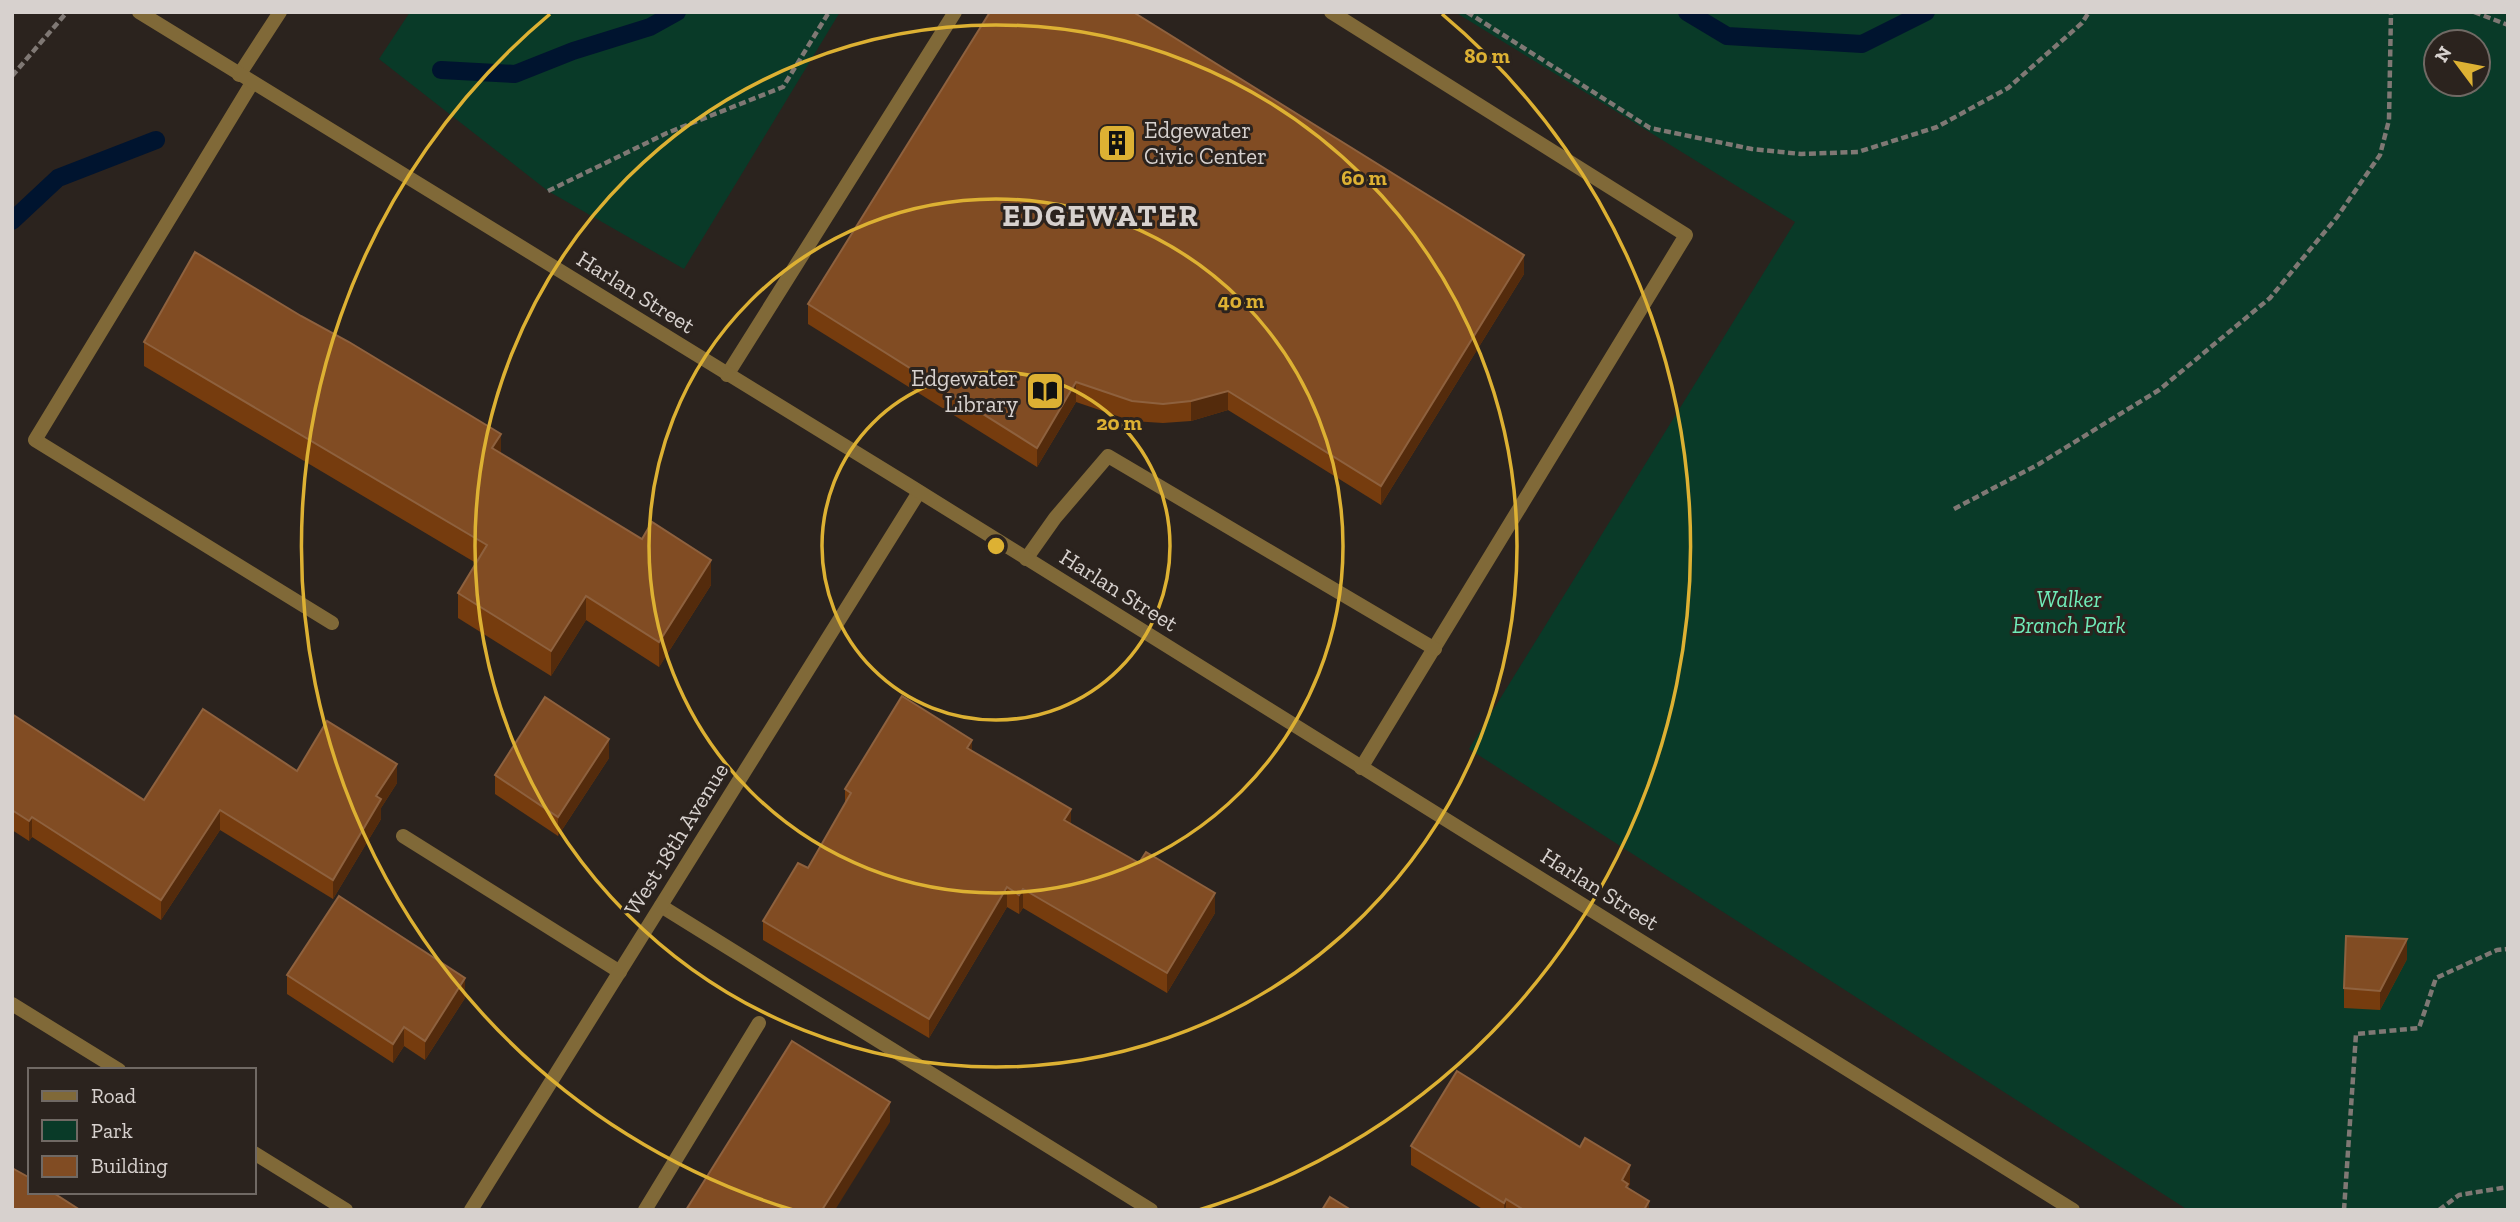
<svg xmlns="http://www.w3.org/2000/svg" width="2520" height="1222" font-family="'Zilla Slab',serif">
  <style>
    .park { fill: #093a28; fill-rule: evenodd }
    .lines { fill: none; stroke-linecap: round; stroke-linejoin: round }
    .stream { stroke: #00142f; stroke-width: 18 }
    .path { stroke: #7f7874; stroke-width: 4.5; stroke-dasharray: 7 3.5; stroke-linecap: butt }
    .service { stroke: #806938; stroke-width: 14 }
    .minor { stroke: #806938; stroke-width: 14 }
    .tertiary { stroke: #806938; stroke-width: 14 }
    .wall { fill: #763c0e }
    .shaded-wall { fill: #542b0c }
    .building { fill: #814c23; stroke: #8e613e; stroke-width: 2 }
    .ring { fill: none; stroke: #ddb133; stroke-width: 3.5 }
    .labels { text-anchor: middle; stroke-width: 6; stroke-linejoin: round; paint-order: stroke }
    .poi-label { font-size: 23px; fill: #d7d1ce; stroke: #2b231e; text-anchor: start }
    .street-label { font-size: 23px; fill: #d7d1ce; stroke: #2b231e }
    .park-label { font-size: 23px; font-style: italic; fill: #70ebb8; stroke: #2b231e }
    .district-label { font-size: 30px; font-weight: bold; letter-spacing: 2px; fill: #d7d1ce; stroke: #2b231e }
    .centre { fill: #ddb133; stroke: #2b231e; stroke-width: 3.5 }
    .ring-label { font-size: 21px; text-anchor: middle; font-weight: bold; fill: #ddb133; stroke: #2b231e; stroke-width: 6; stroke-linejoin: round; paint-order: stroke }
  </style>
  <rect width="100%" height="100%" fill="#2b231e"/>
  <!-- park -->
  <g class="park">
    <path d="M 410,12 L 840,12 L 684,269 L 548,191 L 379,59 Z"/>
    <path d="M 1455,12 L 2508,12 L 2508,1210 L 2188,1210 L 1469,749 L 1795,222 ZM 2436,42 L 2478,42 L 2478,84 L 2436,84 Z"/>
  </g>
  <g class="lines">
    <!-- stream -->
    <g class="stream">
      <path d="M 1687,12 L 1727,36 L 1862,44 L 1926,12"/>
      <path d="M 441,70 L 515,74 L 573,51 L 650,27 L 677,12"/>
      <path d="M 12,221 L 58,178 L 156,140"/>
    </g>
    <!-- path -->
    <g class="path">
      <path d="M 1467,12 L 1650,128 L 1752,149 L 1801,154 L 1858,152 L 1937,127 L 2008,88 L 2082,23 L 2089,12"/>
      <path d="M 2474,12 L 2508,25"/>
      <path d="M 12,76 L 67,12"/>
      <path d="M 548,191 L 667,133 L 783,87 L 829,12"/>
      <path d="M 1954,509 L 2039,464 L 2159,390 L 2270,298 L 2337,217 L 2380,155 L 2389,120 L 2391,12"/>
      <path d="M 2344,1210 L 2356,1034 L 2419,1028 L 2436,978 L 2497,950 L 2508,949"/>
      <path d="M 2439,1210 L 2459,1195 L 2508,1187"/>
    </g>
    <!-- service -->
    <g class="service">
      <path d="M 1331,12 L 1686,235 L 1361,768"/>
      <path d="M 239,75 L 280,12"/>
      <path d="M 252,83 L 35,440 L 332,623"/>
      <path d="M 727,375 L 955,12"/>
      <path d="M 1026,559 L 1055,518 L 1108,456 L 1435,649"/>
      <path d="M 403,836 L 620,972"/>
      <path d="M 661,906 L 1151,1210"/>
      <path d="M 645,1210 L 759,1023"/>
    </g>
    <!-- minor -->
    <g class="minor">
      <path d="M 12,1004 L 119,1070"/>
      <path d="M 254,1153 L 346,1210"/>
      <path d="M 471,1210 L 919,492"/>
    </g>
    <!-- tertiary -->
    <path class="tertiary" d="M 139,12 L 907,484 L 2073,1210"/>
  </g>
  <!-- wall -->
  <g class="wall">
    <path d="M 1524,274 L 1381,505 L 1228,410 L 1191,421 L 1163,423 L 1132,421 L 1076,402 L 1037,467 L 808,324 L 808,304 Z"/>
    <path d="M 144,342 L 501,453 L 711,585 L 659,667 L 586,620 L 551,676 L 458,618 L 458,593 L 476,563 L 144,366 Z"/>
    <path d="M 12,714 L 144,800 L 297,771 L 397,783 L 381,808 L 381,819 L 333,899 L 220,830 L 161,920 L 32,837 L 29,841 L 12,830 Z"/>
    <path d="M 972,751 L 1071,824 L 1215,913 L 1167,993 L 1023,908 L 1019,914 L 1007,907 L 929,1038 L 763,940 L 763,921 L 808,868 L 845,803 L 845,789 Z"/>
    <path d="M 609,758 L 558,836 L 495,794 L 495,775 Z"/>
    <path d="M 2407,959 L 2380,1010 L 2344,1008 L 2344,988 Z"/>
    <path d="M 287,975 L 465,998 L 425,1060 L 404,1046 L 393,1063 L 287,994 Z"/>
    <path d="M 1411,1146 L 1630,1184 L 1628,1188 L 1649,1210 L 1484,1210 L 1411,1165 Z"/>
  </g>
  <!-- shaded-wall -->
  <g class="shaded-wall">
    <path d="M 1524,255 L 1524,274 L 1381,505 L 1381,486 Z"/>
    <path d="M 1076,382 L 1076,402 L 1037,467 L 1037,448 Z"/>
    <path d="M 1228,391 L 1228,410 L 1191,421 L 1191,401 Z"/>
    <path d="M 501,434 L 501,459 L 492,448 Z"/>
    <path d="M 711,560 L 711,585 L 659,667 L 659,642 Z"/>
    <path d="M 586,596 L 586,620 L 551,676 L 551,651 Z"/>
    <path d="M 609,739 L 609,758 L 558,836 L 558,817 Z"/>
    <path d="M 972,740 L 972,759 L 967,748 Z"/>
    <path d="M 397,764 L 397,783 L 381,808 L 381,819 L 333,899 L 333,880 L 376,796 Z"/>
    <path d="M 1071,809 L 1071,829 L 1064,820 Z"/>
    <path d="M 220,810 L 220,830 L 161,920 L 161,900 Z"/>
    <path d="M 32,817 L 32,837 L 29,841 L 29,821 Z"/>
    <path d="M 1007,887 L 1007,907 L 929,1038 L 929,1019 Z"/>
    <path d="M 1023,889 L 1023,908 L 1019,914 L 1019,895 Z"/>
    <path d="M 1215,893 L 1215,913 L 1167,993 L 1167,973 Z"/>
    <path d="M 2407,939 L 2407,959 L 2380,1010 L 2380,991 Z"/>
    <path d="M 465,978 L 465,998 L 425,1060 L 425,1041 Z"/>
    <path d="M 404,1027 L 404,1046 L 393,1063 L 393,1044 Z"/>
    <path d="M 890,1102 L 890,1122 L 835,1210 L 822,1210 Z"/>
    <path d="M 1630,1165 L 1630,1184 L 1628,1187 L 1628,1203 L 1622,1180 Z"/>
    <path d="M 1506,1199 L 1506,1210 L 1504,1210 L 1504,1203 Z"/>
    <path d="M 1649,1201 L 1649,1210 L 1644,1210 Z"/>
  </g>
  <!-- building -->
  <g class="building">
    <path d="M 990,12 L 1133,12 L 1524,255 L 1381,486 L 1228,391 L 1191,401 L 1163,404 L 1132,401 L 1076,382 L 1037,448 L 808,304 Z"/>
    <path d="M 195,252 L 301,316 L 349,342 L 501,434 L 492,448 L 642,539 L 652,522 L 711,560 L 659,642 L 586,596 L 551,651 L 458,593 L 487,545 L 144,342 Z"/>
    <path d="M 902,696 L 972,740 L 967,748 L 1071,809 L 1064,820 L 1139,863 L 1146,852 L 1215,893 L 1167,973 L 1023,889 L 1019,895 L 1007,887 L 929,1019 L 763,921 L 798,863 L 808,868 L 851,793 L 845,789 Z"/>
    <path d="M 545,697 L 609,739 L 558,817 L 495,775 Z"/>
    <path d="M 203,709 L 297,771 L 327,721 L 397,764 L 376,796 L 381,799 L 333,880 L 220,810 L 161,900 L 32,817 L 29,821 L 12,810 L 12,714 L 144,800 Z"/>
    <path d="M 339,896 L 465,978 L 425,1041 L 404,1027 L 393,1044 L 287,975 Z"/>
    <path d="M 2346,936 L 2407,939 L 2380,991 L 2344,988 Z"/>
    <path d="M 792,1041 L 890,1102 L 822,1210 L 686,1210 Z"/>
    <path d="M 1457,1071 L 1580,1147 L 1585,1138 L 1630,1165 L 1622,1180 L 1628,1184 L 1626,1187 L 1649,1201 L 1644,1210 L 1524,1210 L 1506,1199 L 1504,1203 L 1411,1146 Z"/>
    <path d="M 12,1168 L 30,1178 L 30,1192 L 52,1192 L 80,1210 L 12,1210 Z"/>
    <path d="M 1330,1197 L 1351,1210 L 1322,1210 Z"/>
  </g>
  <!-- distance rings -->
  <g class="ring">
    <circle cx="996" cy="546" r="174"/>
    <circle cx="996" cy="546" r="347"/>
    <circle cx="996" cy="546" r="521"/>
    <path d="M793 1210A694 694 0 0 1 550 14M1442 14A694 694 0 0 1 1199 1210"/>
  </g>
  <!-- icons -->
  <defs>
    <symbol id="building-square" viewBox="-11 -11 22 22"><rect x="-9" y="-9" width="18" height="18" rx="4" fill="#ddb133" stroke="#2b231e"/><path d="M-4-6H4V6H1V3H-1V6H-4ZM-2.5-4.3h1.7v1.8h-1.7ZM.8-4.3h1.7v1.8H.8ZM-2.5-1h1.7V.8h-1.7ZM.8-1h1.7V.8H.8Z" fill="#111"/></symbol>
    <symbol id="library-square" viewBox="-11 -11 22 22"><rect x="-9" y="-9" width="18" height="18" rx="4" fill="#ddb133" stroke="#2b231e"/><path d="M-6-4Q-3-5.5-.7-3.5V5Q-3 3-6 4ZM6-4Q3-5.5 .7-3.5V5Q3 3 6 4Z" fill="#111"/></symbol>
  </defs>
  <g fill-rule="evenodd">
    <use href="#building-square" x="1095" y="121" width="44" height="44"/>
    <use href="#library-square" x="1023" y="369" width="44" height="44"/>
  </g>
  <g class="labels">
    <!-- poi labels -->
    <g class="poi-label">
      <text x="1144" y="138">Edgewater<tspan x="1144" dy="26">Civic Center</tspan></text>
      <text x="1018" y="386" text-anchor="end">Edgewater<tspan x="1018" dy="26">Library</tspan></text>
    </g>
    <!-- street labels -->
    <g class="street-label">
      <text transform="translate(636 292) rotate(32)" y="8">Harlan Street</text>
      <text transform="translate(1119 590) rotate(32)" y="8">Harlan Street</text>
      <text transform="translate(676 839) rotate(-58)" y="8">West 18th Avenue</text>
      <text transform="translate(1600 889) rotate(32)" y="8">Harlan Street</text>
    </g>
    <!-- park labels -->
    <g class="park-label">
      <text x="2069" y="607">Walker<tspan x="2069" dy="26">Branch Park</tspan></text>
    </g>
    <!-- district labels -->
    <g class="district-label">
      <text x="1101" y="226">EDGEWATER</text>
    </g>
  </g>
  <circle cx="996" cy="546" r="10" class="centre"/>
  <g class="ring-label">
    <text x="1487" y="63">80 m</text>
    <text x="1364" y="185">60 m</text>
    <text x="1241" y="308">40 m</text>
    <text x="1119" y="430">20 m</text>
  </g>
  <!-- border -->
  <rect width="2520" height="1222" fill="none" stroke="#d7d1ce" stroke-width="28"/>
  <!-- legend -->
  <rect x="28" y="1068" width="228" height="126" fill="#2b231e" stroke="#706964" stroke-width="2"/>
  <rect x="42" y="1091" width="35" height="10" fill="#806938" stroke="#706964" stroke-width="2"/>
  <text x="91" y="1103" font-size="21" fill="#d7d1ce">Road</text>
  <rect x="42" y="1120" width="35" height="21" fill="#093a28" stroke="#706964" stroke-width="2"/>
  <text x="91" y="1138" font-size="21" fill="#d7d1ce">Park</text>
  <rect x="42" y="1156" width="35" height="21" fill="#814c23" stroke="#706964" stroke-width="2"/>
  <text x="91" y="1173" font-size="21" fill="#d7d1ce">Building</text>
  <!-- north arrow -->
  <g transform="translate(2457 63) rotate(302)"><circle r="33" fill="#2b231e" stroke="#706964" stroke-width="2"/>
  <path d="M0-5L12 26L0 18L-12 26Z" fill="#ddb133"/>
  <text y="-10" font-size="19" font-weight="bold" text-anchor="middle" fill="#d7d1ce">N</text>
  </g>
</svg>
